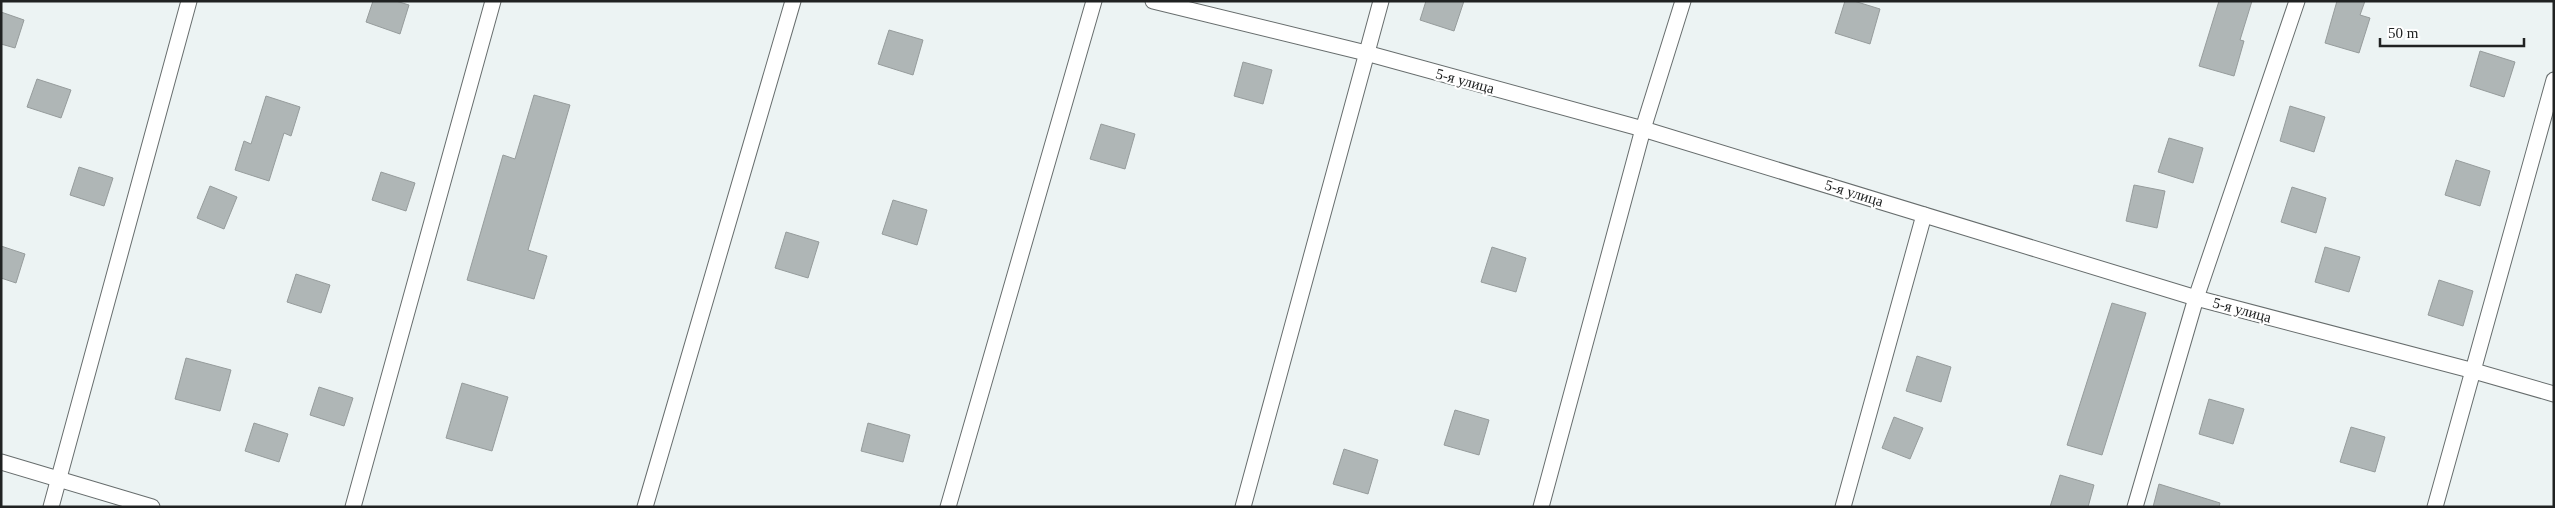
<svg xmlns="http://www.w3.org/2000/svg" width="2555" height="508" font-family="'Times New Roman',serif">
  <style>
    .building { fill: #afb6b6; stroke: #969c9c }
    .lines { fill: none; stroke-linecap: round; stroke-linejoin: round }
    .minor-casing { stroke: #676d6d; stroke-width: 17 }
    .minor { stroke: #fff; stroke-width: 15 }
    .labels { text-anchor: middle; stroke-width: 4.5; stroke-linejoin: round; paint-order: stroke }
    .street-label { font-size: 15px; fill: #202222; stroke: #fff }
  </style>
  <rect width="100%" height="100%" fill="#ecf3f3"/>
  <!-- building -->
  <g class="building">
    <path d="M 373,1 L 396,1 L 409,5 L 400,34 L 366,22 Z"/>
    <path d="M 1426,1 L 1464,1 L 1454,31 L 1420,20 Z"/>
    <path d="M 1845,1 L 1854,1 L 1880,9 L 1870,44 L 1835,33 Z"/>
    <path d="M 2219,1 L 2252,1 L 2240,40 L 2244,41 L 2234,76 L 2199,66 Z"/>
    <path d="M 2337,1 L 2365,1 L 2360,15 L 2370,18 L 2359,53 L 2325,43 Z"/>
    <path d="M 1,12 L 24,20 L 15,48 L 1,44 Z"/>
    <path d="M 889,30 L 923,40 L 913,75 L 878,64 Z"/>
    <path d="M 2480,51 L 2515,62 L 2504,97 L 2470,86 Z"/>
    <path d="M 1243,62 L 1272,70 L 1263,104 L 1234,96 Z"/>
    <path d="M 37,79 L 71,90 L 61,118 L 27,107 Z"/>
    <path d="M 534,95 L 570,105 L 528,250 L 547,256 L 534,299 L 467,280 L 503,155 L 515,159 Z"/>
    <path d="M 266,96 L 300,107 L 291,136 L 284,133 L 269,181 L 235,170 L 244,141 L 251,144 Z"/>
    <path d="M 2290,106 L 2325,117 L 2314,152 L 2280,141 Z"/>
    <path d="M 1101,124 L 1135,134 L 1125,169 L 1090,159 Z"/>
    <path d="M 2169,138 L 2203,148 L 2193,183 L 2158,172 Z"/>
    <path d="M 2456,160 L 2490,171 L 2480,206 L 2445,195 Z"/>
    <path d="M 79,167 L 113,178 L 104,206 L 70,195 Z"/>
    <path d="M 381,172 L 415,183 L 406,211 L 372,200 Z"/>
    <path d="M 2134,185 L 2165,191 L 2157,228 L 2126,221 Z"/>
    <path d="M 210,186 L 237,197 L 224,229 L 197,218 Z"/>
    <path d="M 2292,187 L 2326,198 L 2316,233 L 2281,222 Z"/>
    <path d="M 893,200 L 927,210 L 917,245 L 882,234 Z"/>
    <path d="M 786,232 L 819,242 L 808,278 L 775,268 Z"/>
    <path d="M 1,246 L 25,254 L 16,283 L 1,278 Z"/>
    <path d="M 1492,247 L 1526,258 L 1516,292 L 1481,282 Z"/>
    <path d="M 2325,247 L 2360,257 L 2349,292 L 2315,282 Z"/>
    <path d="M 296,274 L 330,285 L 321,313 L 287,302 Z"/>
    <path d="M 2439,280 L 2473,291 L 2463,326 L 2428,315 Z"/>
    <path d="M 2112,303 L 2146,313 L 2102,455 L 2067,445 Z"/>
    <path d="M 1917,356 L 1951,367 L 1941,402 L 1906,391 Z"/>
    <path d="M 186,358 L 231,370 L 220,411 L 175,399 Z"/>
    <path d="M 462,383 L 508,397 L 492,451 L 446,438 Z"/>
    <path d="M 319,387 L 353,398 L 344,426 L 310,415 Z"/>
    <path d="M 2209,399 L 2244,409 L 2233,444 L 2199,434 Z"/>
    <path d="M 1455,410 L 1489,420 L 1479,455 L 1444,445 Z"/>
    <path d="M 1894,417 L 1923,428 L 1910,459 L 1882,448 Z"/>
    <path d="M 254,423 L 288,434 L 279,462 L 245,451 Z"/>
    <path d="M 868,423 L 910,435 L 903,462 L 861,451 Z"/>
    <path d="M 2351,427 L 2385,437 L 2375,472 L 2340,462 Z"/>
    <path d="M 1344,449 L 1378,460 L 1368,494 L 1333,484 Z"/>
    <path d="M 2060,475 L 2094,485 L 2088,507 L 2050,507 Z"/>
    <path d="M 2159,484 L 2220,503 L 2219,507 L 2153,507 Z"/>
  </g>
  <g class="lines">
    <defs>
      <g id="minor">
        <path d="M 1153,1 L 1366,53 L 1643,129 L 2196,298 L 2474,371 L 2554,394"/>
        <path d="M 1,462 L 152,507"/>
        <path d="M 51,507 L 189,1"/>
        <path d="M 353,507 L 493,1"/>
        <path d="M 645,507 L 793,1"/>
        <path d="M 948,507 L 1094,1"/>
        <path d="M 1243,507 L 1381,1"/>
        <path d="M 1541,507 L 1643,129 L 1683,1"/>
        <path d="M 1843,507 L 1924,215"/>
        <path d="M 2135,507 L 2196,298 L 2297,1"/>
        <path d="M 2435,507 L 2554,80"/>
      </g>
    </defs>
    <!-- minor casing -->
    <use href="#minor" class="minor-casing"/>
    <!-- minor -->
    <use href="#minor" class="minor"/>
  </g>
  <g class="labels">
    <!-- street labels -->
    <g class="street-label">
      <text transform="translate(1465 81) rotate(15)" y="5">5-я улица</text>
      <text transform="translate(1854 193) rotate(17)" y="5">5-я улица</text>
      <text transform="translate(2242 310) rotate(15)" y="5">5-я улица</text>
    </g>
  </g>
  <!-- border -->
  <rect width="2555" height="508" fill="none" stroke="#202222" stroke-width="5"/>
  <!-- scale -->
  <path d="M2380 38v8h144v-8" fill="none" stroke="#202222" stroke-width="2.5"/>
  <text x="2388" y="38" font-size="15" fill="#202222" stroke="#ffffff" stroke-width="4" paint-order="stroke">50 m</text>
</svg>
